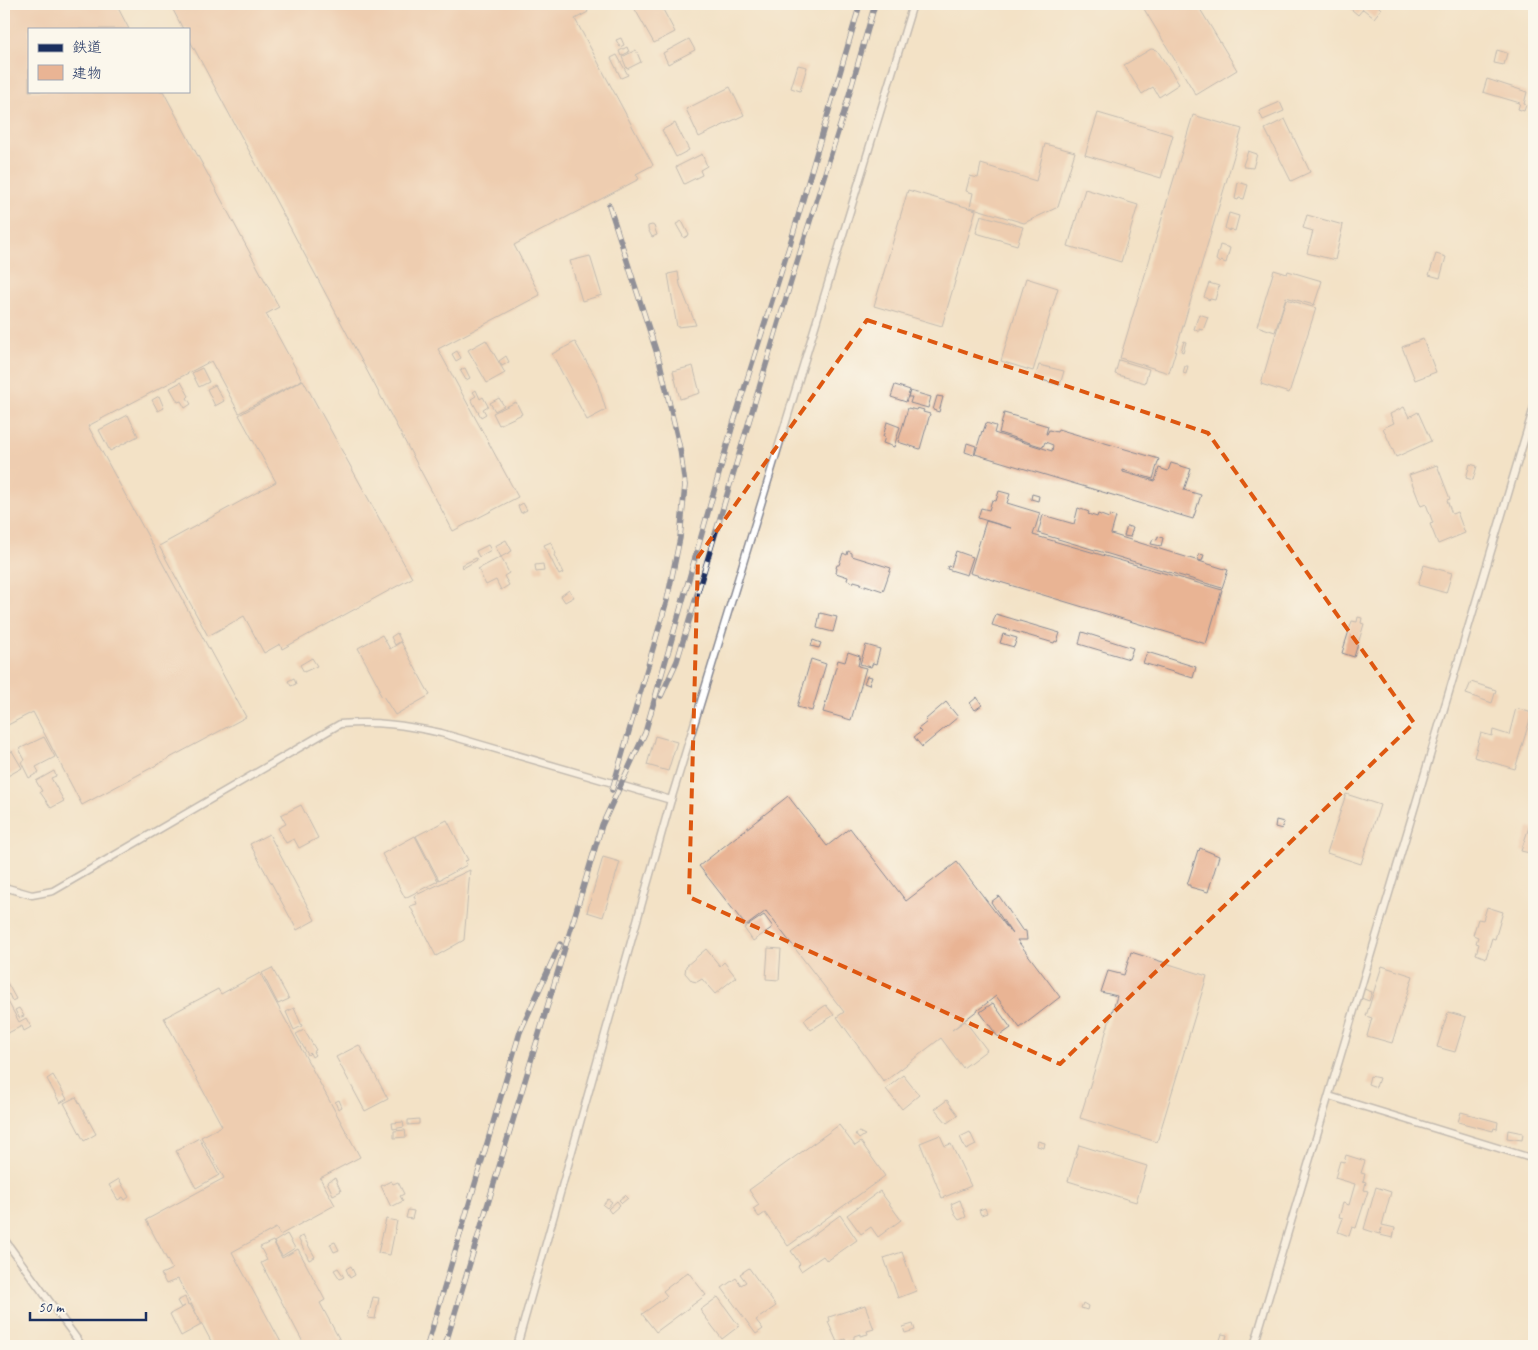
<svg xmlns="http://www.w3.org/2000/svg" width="1538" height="1350" font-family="Caveat,'Klee One',sans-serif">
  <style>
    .building { fill: #e9b494 }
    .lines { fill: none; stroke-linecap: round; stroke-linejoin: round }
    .service-casing { stroke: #878892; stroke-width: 9 }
    .service { stroke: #fff; stroke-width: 6 }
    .rail-casing { stroke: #1b2f5e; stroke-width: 5.5 }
    .rail { stroke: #fbf7ec; stroke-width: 4; stroke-dasharray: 11; stroke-linecap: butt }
    .marked { fill: none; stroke: #de5710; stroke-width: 4; stroke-dasharray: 10 6; stroke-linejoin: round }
  </style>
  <rect width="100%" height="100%" fill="#fbf7ec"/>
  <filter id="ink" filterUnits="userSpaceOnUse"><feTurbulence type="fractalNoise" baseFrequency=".02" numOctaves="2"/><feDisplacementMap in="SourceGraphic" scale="10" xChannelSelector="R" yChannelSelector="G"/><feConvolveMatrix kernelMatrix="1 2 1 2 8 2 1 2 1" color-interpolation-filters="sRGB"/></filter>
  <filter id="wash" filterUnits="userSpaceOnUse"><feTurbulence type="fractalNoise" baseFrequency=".0096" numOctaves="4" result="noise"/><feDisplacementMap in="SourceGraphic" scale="20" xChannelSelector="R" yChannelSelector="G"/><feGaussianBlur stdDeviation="1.12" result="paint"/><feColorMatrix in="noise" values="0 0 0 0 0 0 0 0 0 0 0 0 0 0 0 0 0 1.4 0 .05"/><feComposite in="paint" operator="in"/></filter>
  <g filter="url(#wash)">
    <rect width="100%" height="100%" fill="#f3e2c6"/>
    <g id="blocks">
      <!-- building -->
      <g class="building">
        <path d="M 4,4 L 116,4 L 129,29 L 29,29 L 29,91 L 163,91 L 279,307 L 266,314 L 302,380 L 239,413 L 211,361 L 88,426 L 246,717 L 82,805 L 33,712 L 4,727 Z"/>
        <path d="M 170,4 L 584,4 L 588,12 L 575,19 L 653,165 L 636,174 L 639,179 L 514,245 L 540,295 L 438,349 L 518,497 L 453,531 L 189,39 L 189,29 L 183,29 Z"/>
        <path d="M 632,4 L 660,4 L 675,32 L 654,43 Z"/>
        <path d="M 1141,4 L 1208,4 L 1200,9 L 1237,70 L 1196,95 Z"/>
        <path d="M 1345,4 L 1376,4 L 1381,9 L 1374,18 L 1363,9 L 1358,15 Z"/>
        <path d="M 621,38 L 624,45 L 620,47 L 616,40 Z"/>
        <path d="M 689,39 L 695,50 L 668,64 L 663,53 Z"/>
        <path d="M 627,47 L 629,52 L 621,56 L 619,51 Z"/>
        <path d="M 1151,49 L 1157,50 L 1179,84 L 1159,97 L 1153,87 L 1142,94 L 1124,65 Z"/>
        <path d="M 636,50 L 641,62 L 627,69 L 622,57 Z"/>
        <path d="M 1497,50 L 1507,53 L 1504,65 L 1494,63 Z"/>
        <path d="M 617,55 L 628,75 L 621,78 L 611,58 Z"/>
        <path d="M 798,65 L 807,67 L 800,91 L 791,88 Z"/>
        <path d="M 1487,79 L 1527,92 L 1524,104 L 1526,105 L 1524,111 L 1518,109 L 1520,103 L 1483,92 Z"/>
        <path d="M 730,87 L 744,115 L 699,137 L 686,109 Z"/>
        <path d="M 1280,102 L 1284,111 L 1263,120 L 1259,111 Z"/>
        <path d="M 1098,113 L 1173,135 L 1161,178 L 1085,155 Z"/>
        <path d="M 1193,115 L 1242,129 L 1169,373 L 1120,358 Z"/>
        <path d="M 1285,119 L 1310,172 L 1291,181 L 1265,129 Z"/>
        <path d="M 675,123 L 689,150 L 676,157 L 662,130 Z"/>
        <path d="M 1045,144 L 1075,152 L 1058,207 L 1024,223 L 970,207 L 973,193 L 966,191 L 970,176 L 978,178 L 981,164 L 1036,181 Z"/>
        <path d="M 1248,151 L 1257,154 L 1253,168 L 1244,167 L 1243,165 Z"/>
        <path d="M 702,154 L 707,166 L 700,170 L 702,175 L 684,184 L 676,167 Z"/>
        <path d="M 1238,182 L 1248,185 L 1244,199 L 1239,198 L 1238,200 L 1235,199 Z"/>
        <path d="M 1085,189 L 1138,205 L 1121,262 L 1068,246 Z"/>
        <path d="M 908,190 L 976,210 L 942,326 L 874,306 Z"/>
        <path d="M 1229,213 L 1239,216 L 1235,231 L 1230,229 L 1229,231 L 1225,228 Z"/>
        <path d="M 981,215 L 1023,227 L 1017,245 L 976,233 Z"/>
        <path d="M 1307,215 L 1343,225 L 1335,260 L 1307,253 L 1313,231 L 1303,228 Z"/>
        <path d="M 682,221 L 689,235 L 684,238 L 676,224 Z"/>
        <path d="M 652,225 L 654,226 L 657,235 L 652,237 L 648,229 L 648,226 Z"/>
        <path d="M 1220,245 L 1230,248 L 1226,263 L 1221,261 L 1220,263 L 1216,260 Z"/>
        <path d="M 1436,254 L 1446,257 L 1440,278 L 1429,275 Z"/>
        <path d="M 590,256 L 602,295 L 582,301 L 570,261 Z"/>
        <path d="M 1274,270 L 1287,274 L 1288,271 L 1322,281 L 1314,305 L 1286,297 L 1275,332 L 1257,326 Z"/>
        <path d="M 678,272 L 680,285 L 696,325 L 677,327 L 668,274 Z"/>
        <path d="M 1026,278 L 1058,288 L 1033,371 L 1001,361 Z"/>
        <path d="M 1209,283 L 1219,286 L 1215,300 L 1210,299 L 1209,300 L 1204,297 Z"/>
        <path d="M 1286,299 L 1316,308 L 1289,393 L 1261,384 Z"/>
        <path d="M 1199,314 L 1208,317 L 1203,330 L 1199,329 L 1199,332 L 1194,329 Z"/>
        <path d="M 1423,339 L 1436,372 L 1415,380 L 1402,347 Z"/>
        <path d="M 486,340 L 505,373 L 487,383 L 468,350 Z"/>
        <path d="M 1184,341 L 1186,342 L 1183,352 L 1181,351 Z"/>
        <path d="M 575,342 L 596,378 L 606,410 L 587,420 L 552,354 Z"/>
        <path d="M 457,351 L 461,358 L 456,361 L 452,354 Z"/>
        <path d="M 506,356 L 509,362 L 502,366 L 499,361 Z"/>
        <path d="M 1119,360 L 1149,369 L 1145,383 L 1115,374 Z"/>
        <path d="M 1039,365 L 1064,371 L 1060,385 L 1035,378 Z"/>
        <path d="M 693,366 L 700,393 L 680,399 L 673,371 Z"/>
        <path d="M 1185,366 L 1188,366 L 1186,374 L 1183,373 Z"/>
        <path d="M 202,368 L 209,382 L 199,387 L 192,373 Z"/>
        <path d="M 465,368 L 470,378 L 466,380 L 460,370 Z"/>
        <path d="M 303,380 L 412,578 L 282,649 L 280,644 L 264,653 L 244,616 L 208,636 L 159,546 L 276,482 L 239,415 Z"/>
        <path d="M 181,382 L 189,396 L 187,398 L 191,404 L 185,408 L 181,401 L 178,402 L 170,388 Z"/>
        <path d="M 215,385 L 224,401 L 215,406 L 207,389 Z"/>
        <path d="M 895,385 L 910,390 L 906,402 L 891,397 Z"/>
        <path d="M 476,390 L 480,399 L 483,397 L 488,406 L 483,409 L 486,414 L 481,417 L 471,399 L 476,396 L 473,392 Z"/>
        <path d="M 910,391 L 931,397 L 928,408 L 910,403 L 912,397 L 908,397 Z"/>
        <path d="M 159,396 L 164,408 L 158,411 L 152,400 Z"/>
        <path d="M 937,396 L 943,397 L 939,412 L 933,410 Z"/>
        <path d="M 499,398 L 504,406 L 495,411 L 490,403 Z"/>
        <path d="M 516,402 L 522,414 L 499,425 L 493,413 Z"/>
        <path d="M 1404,407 L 1409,417 L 1418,412 L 1431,441 L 1396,457 L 1383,428 L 1394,423 L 1390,414 Z"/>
        <path d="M 908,408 L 916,410 L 917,408 L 924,410 L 923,412 L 930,414 L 920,449 L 898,442 Z"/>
        <path d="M 1004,413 L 1048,426 L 1046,434 L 1047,434 L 1049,430 L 1057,432 L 1058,429 L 1159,459 L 1153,479 L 1123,470 L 1123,472 L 1155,481 L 1159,468 L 1168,471 L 1171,463 L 1191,469 L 1184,490 L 1201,495 L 1193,519 L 975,454 L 982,431 L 983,432 L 986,423 L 996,426 L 994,433 L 1052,451 L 1053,445 L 1045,442 L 1043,447 L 999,433 Z"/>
        <path d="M 128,415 L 138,436 L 110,451 L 99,430 Z"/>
        <path d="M 887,422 L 900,427 L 894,447 L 883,443 L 885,437 L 883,437 Z"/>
        <path d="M 967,443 L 976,446 L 974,455 L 965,452 Z"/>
        <path d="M 1470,464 L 1477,466 L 1473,480 L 1466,478 Z"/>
        <path d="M 1437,465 L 1450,499 L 1447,500 L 1452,514 L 1457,512 L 1465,533 L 1438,544 L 1430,524 L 1433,523 L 1426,504 L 1421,506 L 1409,475 Z"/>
        <path d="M 999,491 L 1010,494 L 1007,503 L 1040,513 L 1033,535 L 1222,590 L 1206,644 L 970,573 L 986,521 L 1011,528 L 978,518 L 981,508 L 989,510 L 992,500 L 996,501 Z"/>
        <path d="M 1032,494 L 1039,496 L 1038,501 L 1031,499 Z"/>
        <path d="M 523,503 L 527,510 L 521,513 L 518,506 Z"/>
        <path d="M 1078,508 L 1089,512 L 1088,514 L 1097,517 L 1098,514 L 1109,518 L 1110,515 L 1116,517 L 1111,534 L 1228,570 L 1222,588 L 1038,533 L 1043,515 L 1074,524 Z"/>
        <path d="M 1127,526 L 1133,528 L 1130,537 L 1124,536 Z"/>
        <path d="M 1158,536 L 1163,538 L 1161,546 L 1151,544 L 1153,539 L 1157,540 Z"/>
        <path d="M 506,540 L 512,551 L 501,557 L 495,546 Z"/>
        <path d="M 551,542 L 556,554 L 554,555 L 563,573 L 559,575 L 544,545 Z"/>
        <path d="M 488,545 L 491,550 L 479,557 L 476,551 Z"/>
        <path d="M 848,551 L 852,553 L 852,556 L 891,568 L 883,591 L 865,585 L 865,587 L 860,585 L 861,583 L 854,581 L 853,583 L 850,582 L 850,581 L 847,580 L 848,577 L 836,573 L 837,568 L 836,568 L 837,565 L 839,565 L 843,553 L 847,555 Z"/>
        <path d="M 956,551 L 973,557 L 967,575 L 947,569 L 948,566 L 951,567 Z"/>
        <path d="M 1199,554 L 1204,555 L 1202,561 L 1198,560 Z"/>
        <path d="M 501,557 L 509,573 L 504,576 L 509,585 L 501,590 L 496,580 L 486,585 L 478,569 Z"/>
        <path d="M 476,558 L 477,560 L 463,568 L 462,565 Z"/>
        <path d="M 543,564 L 544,571 L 536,572 L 535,565 Z"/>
        <path d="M 1424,565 L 1452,573 L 1446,593 L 1418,585 Z"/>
        <path d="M 569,590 L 574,597 L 565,602 L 561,596 Z"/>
        <path d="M 820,613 L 837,617 L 833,632 L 817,628 Z"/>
        <path d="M 996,614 L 1060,633 L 1057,642 L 1055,641 L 1054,643 L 992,625 Z"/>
        <path d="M 1358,617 L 1362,618 L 1361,623 L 1364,624 L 1354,657 L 1342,653 L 1352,621 L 1357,622 Z"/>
        <path d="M 1082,632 L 1133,648 L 1129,659 L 1079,644 Z"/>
        <path d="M 397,633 L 401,641 L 395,645 L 391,637 Z"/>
        <path d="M 1003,634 L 1017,638 L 1014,647 L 1000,643 Z"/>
        <path d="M 382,635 L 390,649 L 401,642 L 430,695 L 395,715 L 383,696 L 382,697 L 378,690 L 380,689 L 358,648 Z"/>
        <path d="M 813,640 L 821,643 L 819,648 L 811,646 Z"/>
        <path d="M 866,645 L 880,649 L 876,664 L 873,663 L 871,667 L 860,664 Z"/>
        <path d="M 848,652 L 860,656 L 858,666 L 866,668 L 851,720 L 823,712 L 838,660 L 845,662 Z"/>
        <path d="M 1147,652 L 1196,667 L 1193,678 L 1143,663 Z"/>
        <path d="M 312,658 L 317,666 L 304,672 L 300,665 Z"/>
        <path d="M 811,659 L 826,664 L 812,711 L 797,707 Z"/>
        <path d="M 867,676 L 872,677 L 869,685 L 864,683 Z"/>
        <path d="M 294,678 L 296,684 L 291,686 L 288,681 Z"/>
        <path d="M 1471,682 L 1496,690 L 1492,703 L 1466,694 Z"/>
        <path d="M 977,697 L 982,705 L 975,710 L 970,703 Z"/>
        <path d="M 946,702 L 958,717 L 922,747 L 914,737 L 921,732 L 918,729 L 927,722 L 925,720 Z"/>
        <path d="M 1516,708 L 1532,713 L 1515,769 L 1474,757 L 1481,733 L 1492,736 L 1493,730 L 1509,735 Z"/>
        <path d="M 655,736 L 677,742 L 668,771 L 647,765 Z"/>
        <path d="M 44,737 L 55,757 L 36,767 L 39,772 L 29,778 L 21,762 L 25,760 L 19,749 Z"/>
        <path d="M 12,751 L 22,768 L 4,778 L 4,755 Z"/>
        <path d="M 54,771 L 56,776 L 51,778 L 64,801 L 51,808 L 40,792 L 42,791 L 36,781 Z"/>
        <path d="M 1346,794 L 1380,805 L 1361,864 L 1327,853 Z"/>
        <path d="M 788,796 L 827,846 L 850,828 L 906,901 L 957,862 L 1012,934 L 991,902 L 999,896 L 1022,930 L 1026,931 L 1027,940 L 1017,940 L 1060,997 L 1020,1028 L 996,996 L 952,1030 L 965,1021 L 987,1050 L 963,1068 L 941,1038 L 884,1082 L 837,1017 L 844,1012 L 766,911 L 746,926 L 699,866 Z"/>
        <path d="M 301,805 L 318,838 L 299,848 L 294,839 L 286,843 L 278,828 L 286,824 L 281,815 Z"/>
        <path d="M 447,820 L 468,860 L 465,861 L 467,865 L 439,880 L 416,836 Z"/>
        <path d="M 1276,820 L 1284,822 L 1282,829 L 1275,827 Z"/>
        <path d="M 1529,827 L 1534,829 L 1534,854 L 1521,851 Z"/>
        <path d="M 269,834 L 315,920 L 297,930 L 250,844 Z"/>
        <path d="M 415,836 L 438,881 L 405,898 L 382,854 Z"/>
        <path d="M 1200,848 L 1219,856 L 1208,892 L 1190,887 L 1190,885 L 1187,885 L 1198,850 L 1199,851 Z"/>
        <path d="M 603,857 L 620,862 L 603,917 L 587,912 Z"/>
        <path d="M 470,870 L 464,940 L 436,956 L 410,906 L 417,904 L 414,896 Z"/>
        <path d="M 1487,907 L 1503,912 L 1495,939 L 1492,938 L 1486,958 L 1476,954 L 1479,944 L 1476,943 L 1478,937 L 1473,935 L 1478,919 L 1483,920 Z"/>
        <path d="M 764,915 L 773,927 L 753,941 L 744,928 Z"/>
        <path d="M 768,948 L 781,949 L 779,980 L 766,979 Z"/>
        <path d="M 706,949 L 720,966 L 724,962 L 736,977 L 715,994 L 702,979 L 697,982 L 692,981 L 685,973 L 686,966 Z"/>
        <path d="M 1131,952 L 1207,976 L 1157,1142 L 1080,1118 L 1117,996 L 1101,992 L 1108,971 L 1124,975 Z"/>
        <path d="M 1382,966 L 1413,976 L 1392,1043 L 1367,1036 L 1372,1018 L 1366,1016 Z"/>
        <path d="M 272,968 L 289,999 L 278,1004 L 262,973 Z"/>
        <path d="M 260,973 L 360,1157 L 320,1178 L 335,1205 L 280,1235 L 276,1228 L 232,1252 L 283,1346 L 205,1346 L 212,1343 L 178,1279 L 166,1284 L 161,1274 L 172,1269 L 146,1220 L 224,1178 L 201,1137 L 222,1126 L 164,1018 L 218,989 L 221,994 Z"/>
        <path d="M 4,977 L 16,999 L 12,1001 L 9,994 L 5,996 L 19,1022 L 26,1018 L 31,1027 L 24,1031 L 22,1026 L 4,1035 Z"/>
        <path d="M 1364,989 L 1372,992 L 1369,1001 L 1361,998 Z"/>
        <path d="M 993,1003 L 1011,1028 L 998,1037 L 980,1012 Z"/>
        <path d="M 826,1005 L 834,1015 L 811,1030 L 804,1020 Z"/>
        <path d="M 19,1008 L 24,1016 L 19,1018 L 15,1010 Z"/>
        <path d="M 294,1008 L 302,1026 L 294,1030 L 286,1012 Z"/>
        <path d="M 1448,1012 L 1466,1017 L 1455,1052 L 1437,1047 Z"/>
        <path d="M 304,1030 L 316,1050 L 313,1052 L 315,1055 L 312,1057 L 310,1053 L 308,1055 L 296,1034 Z"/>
        <path d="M 359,1045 L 388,1099 L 365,1111 L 336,1057 Z"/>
        <path d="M 53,1075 L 67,1099 L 60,1103 L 47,1079 Z"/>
        <path d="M 903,1075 L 919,1095 L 902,1109 L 886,1089 Z"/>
        <path d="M 1370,1076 L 1379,1078 L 1376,1087 L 1368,1084 Z"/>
        <path d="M 76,1097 L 96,1134 L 84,1141 L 64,1103 Z"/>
        <path d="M 339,1100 L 342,1107 L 338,1109 L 335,1102 Z"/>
        <path d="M 947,1100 L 958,1115 L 947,1123 L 935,1109 Z"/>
        <path d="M 1461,1112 L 1498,1122 L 1497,1129 L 1494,1128 L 1493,1131 L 1458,1122 Z"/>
        <path d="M 419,1119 L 419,1124 L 408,1125 L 408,1120 Z"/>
        <path d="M 403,1122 L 404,1127 L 393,1129 L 392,1123 Z"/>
        <path d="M 839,1125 L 855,1146 L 861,1142 L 885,1176 L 788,1246 L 765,1213 L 759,1217 L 753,1209 L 759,1205 L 749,1190 Z"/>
        <path d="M 405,1130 L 406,1137 L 394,1138 L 394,1131 Z"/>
        <path d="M 1508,1130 L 1523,1133 L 1522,1140 L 1507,1138 Z"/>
        <path d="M 859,1132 L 865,1135 L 859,1139 L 855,1134 Z"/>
        <path d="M 970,1132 L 976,1145 L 966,1150 L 960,1137 Z"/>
        <path d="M 940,1135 L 945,1146 L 951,1144 L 971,1186 L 942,1198 L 920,1143 Z"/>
        <path d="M 199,1138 L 219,1175 L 196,1188 L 176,1151 Z"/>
        <path d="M 1038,1141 L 1045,1143 L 1044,1148 L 1037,1146 Z"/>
        <path d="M 1079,1145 L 1147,1166 L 1136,1202 L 1068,1181 Z"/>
        <path d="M 1346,1155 L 1365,1161 L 1361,1173 L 1365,1174 L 1363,1181 L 1366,1182 L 1364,1190 L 1368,1191 L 1356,1228 L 1352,1227 L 1349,1236 L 1338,1232 L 1343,1218 L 1339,1217 L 1343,1203 L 1349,1205 L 1355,1184 L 1335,1178 L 1340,1161 L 1344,1162 Z"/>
        <path d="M 335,1178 L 341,1191 L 333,1195 L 327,1182 Z"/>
        <path d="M 119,1179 L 129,1197 L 125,1200 L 123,1197 L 118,1200 L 109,1185 Z"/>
        <path d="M 391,1181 L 393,1184 L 398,1182 L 404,1194 L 400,1196 L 403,1201 L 391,1207 L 381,1186 Z"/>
        <path d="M 1376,1187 L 1391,1192 L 1382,1225 L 1395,1228 L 1393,1238 L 1380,1235 L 1382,1228 L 1379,1234 L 1364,1229 Z"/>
        <path d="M 880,1191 L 901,1220 L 878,1237 L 871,1227 L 861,1234 L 847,1215 Z"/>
        <path d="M 625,1195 L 628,1198 L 622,1203 L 619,1200 Z"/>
        <path d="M 608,1199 L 612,1202 L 607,1208 L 603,1205 Z"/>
        <path d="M 960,1200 L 966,1217 L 959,1220 L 956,1216 L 951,1204 Z"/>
        <path d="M 617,1201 L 620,1205 L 611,1213 L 608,1209 Z"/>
        <path d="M 985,1208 L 987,1213 L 981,1215 L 979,1210 Z"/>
        <path d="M 408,1210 L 414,1211 L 412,1219 L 406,1218 Z"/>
        <path d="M 840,1215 L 857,1240 L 827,1261 L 823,1256 L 801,1271 L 798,1266 L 800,1264 L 791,1251 Z"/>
        <path d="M 386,1219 L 397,1221 L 390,1255 L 378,1253 Z"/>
        <path d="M 287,1234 L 295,1248 L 282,1256 L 274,1242 Z"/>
        <path d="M 303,1236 L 315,1257 L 309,1260 L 298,1238 Z"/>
        <path d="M 273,1241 L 282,1258 L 298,1249 L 325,1300 L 320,1303 L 343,1346 L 305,1346 L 261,1263 L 267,1260 L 260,1247 Z"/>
        <path d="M 335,1242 L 339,1250 L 334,1252 L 330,1244 Z"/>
        <path d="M 902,1252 L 916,1291 L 898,1298 L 884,1258 Z"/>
        <path d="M 351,1266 L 355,1275 L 350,1278 L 346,1269 Z"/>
        <path d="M 338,1268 L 344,1277 L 340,1279 L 334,1270 Z"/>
        <path d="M 749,1268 L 776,1306 L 756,1320 L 763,1329 L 756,1334 L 722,1288 L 736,1278 L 741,1285 L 746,1282 L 740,1274 Z"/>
        <path d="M 688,1272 L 706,1295 L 656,1332 L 642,1314 L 667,1296 L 663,1291 Z"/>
        <path d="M 185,1297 L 188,1305 L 190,1304 L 201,1325 L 181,1336 L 170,1314 L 185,1306 L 181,1308 L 177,1301 Z"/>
        <path d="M 373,1297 L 379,1298 L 375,1319 L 368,1318 Z"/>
        <path d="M 718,1297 L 739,1326 L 722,1339 L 700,1310 Z"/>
        <path d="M 1083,1303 L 1088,1306 L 1087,1310 L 1081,1308 Z"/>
        <path d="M 865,1305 L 874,1329 L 867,1331 L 868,1334 L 860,1336 L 860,1334 L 854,1336 L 854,1339 L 846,1342 L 845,1339 L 837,1342 L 828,1322 L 830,1321 L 829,1317 Z"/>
        <path d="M 913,1324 L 915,1330 L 905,1333 L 903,1327 Z"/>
        <path d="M 1222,1334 L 1227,1335 L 1224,1346 L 1218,1346 Z"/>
      </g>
    </g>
  </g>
  <g filter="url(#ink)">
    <use href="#blocks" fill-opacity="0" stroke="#878892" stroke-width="1"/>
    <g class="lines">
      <defs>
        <g id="service">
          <path d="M 4,887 L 32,895 L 53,891 L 340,724 C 377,721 405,725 441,733 L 671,800"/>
          <path d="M 1329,1096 L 1534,1159"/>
          <path d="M 4,1239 L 82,1346"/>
          <path d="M 517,1346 L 671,800 L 913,4"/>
          <path d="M 1254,1346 L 1534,407"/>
        </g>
      </defs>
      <!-- service casing -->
      <use href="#service" class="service-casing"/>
      <!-- service -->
      <use href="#service" class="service"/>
      <defs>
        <g id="rail">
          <path d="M 609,205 L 660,363 L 680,449 L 685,485 L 680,538 L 667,600 L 612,790"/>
          <path d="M 661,696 L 677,661 L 793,275 L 843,116 L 875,4"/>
          <path d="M 427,1346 L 520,1032 L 560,944"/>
          <path d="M 445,1346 L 602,825 L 645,733 L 734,421 L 790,244 L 860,4"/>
        </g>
      </defs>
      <!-- rail casing -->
      <use href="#rail" class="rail-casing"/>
      <!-- rail -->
      <use href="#rail" class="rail"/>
    </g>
  </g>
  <!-- marked area -->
  <path d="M0 0H1538V1350H0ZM 867,320 L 1208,433 L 1414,723 L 1060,1064 L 689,897 L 698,557 Z" fill="#f3e2c6" fill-opacity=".55" fill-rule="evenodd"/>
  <path class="marked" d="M 867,320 L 1208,433 L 1414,723 L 1060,1064 L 689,897 L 698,557 Z"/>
  <!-- margin -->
  <rect width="1538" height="1350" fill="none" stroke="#fbf7ec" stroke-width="20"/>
  <!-- legend -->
  <rect x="28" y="28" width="162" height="65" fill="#fbf7ec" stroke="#a1a7b3"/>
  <rect x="38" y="44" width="25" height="8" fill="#1b2f5e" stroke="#a1a7b3"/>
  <text x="72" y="52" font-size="15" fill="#1b2f5e">鉄道</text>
  <rect x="38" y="65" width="25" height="15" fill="#e9b494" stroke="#a1a7b3"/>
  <text x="72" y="78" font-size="15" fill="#1b2f5e">建物</text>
  <!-- scale -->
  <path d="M30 1312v8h116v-8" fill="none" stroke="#1b2f5e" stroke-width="2.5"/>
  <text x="38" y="1312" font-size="15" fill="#1b2f5e" stroke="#fbf7ec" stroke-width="4" paint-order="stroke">50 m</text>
</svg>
